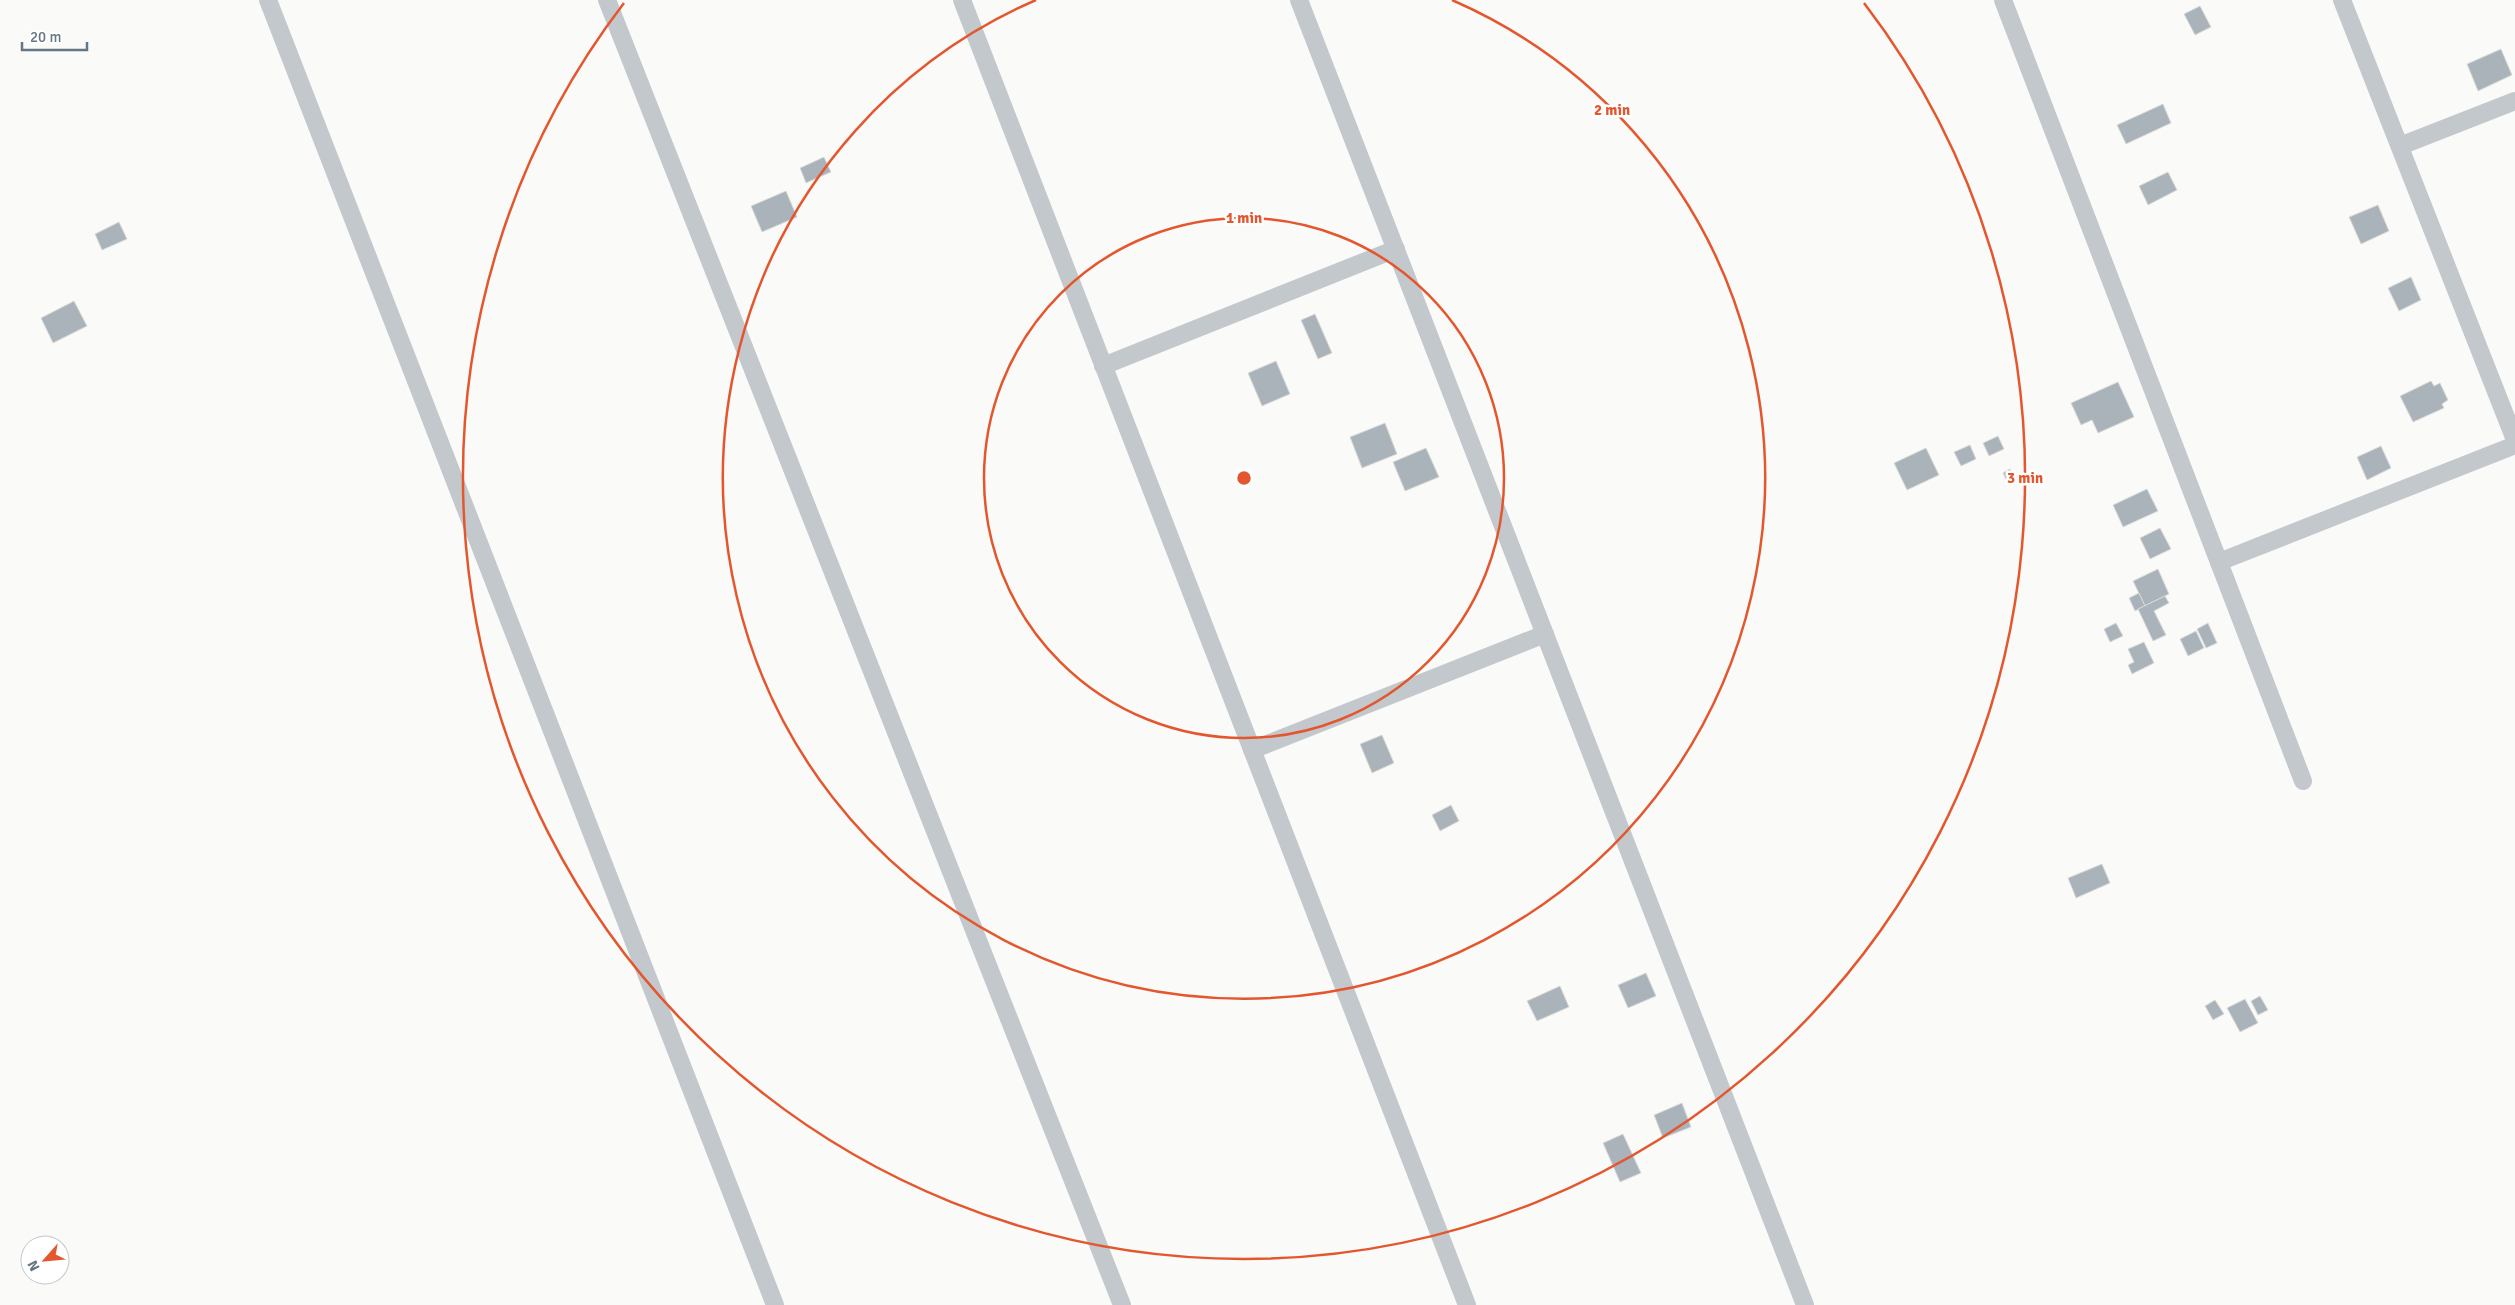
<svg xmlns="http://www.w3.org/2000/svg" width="2515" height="1305" font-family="Signika,sans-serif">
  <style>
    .building { fill: #aab3b9; stroke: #dcdcda }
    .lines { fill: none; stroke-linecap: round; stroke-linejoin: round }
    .street { stroke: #c3c8cc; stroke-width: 18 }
    .ring { fill: none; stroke: #e4572e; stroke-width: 2.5 }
    .centre { fill: #e4572e; stroke: #fff; stroke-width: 2.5 }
    .ring-label { font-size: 15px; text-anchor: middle; font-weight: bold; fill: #e4572e; stroke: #fff; stroke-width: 5; stroke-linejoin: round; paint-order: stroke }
  </style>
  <rect width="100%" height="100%" fill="#fafaf8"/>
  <!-- building -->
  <g class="building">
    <path d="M 2200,6 L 2211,27 L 2195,35 L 2184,14 Z"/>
    <path d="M 2501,49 L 2512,75 L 2478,91 L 2467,64 Z"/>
    <path d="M 2163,104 L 2171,123 L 2126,144 L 2117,125 Z"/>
    <path d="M 824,157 L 831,172 L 806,183 L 800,168 Z"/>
    <path d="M 2168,172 L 2177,190 L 2148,205 L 2139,186 Z"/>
    <path d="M 786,191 L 797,217 L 762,232 L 751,206 Z"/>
    <path d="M 2378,205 L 2389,231 L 2361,244 L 2349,217 Z"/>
    <path d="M 119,222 L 127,239 L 102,250 L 95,234 Z"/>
    <path d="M 2411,277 L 2421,300 L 2399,311 L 2388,288 Z"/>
    <path d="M 74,301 L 87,326 L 53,343 L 41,318 Z"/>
    <path d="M 1315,314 L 1332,353 L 1318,359 L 1301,320 Z"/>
    <path d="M 1276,361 L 1290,394 L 1262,406 L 1248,373 Z"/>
    <path d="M 2431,381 L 2434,386 L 2440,383 L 2448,400 L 2442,404 L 2444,408 L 2413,422 L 2400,396 Z"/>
    <path d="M 2118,382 L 2134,417 L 2098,433 L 2092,420 L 2081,425 L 2071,403 Z"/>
    <path d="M 1385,423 L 1397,454 L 1362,468 L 1350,437 Z"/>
    <path d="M 1998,436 L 2004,449 L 1989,456 L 1983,443 Z"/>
    <path d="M 1970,445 L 1976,459 L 1961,466 L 1954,452 Z"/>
    <path d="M 2381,446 L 2391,468 L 2367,480 L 2357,457 Z"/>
    <path d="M 1426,448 L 1439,477 L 1405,491 L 1393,462 Z"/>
    <path d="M 1926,448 L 1939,475 L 1907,490 L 1894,463 Z"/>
    <path d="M 2010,469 L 2016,482 L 2009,485 L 2003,473 Z"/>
    <path d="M 2147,489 L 2158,511 L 2123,527 L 2113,505 Z"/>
    <path d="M 2160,528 L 2171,549 L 2150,559 L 2140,538 Z"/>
    <path d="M 2158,569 L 2169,594 L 2145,606 L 2133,581 Z"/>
    <path d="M 2139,593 L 2145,606 L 2135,611 L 2129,598 Z"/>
    <path d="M 2165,596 L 2169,603 L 2154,611 L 2166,635 L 2153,641 L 2138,609 Z"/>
    <path d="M 2116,623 L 2123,636 L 2110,642 L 2104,629 Z"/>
    <path d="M 2208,623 L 2217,643 L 2206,648 L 2197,629 Z"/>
    <path d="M 2196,631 L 2204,648 L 2188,656 L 2180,639 Z"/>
    <path d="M 2144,642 L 2154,663 L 2132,674 L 2128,665 L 2134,662 L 2128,649 Z"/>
    <path d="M 1382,735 L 1394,763 L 1372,773 L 1360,744 Z"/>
    <path d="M 1451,805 L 1459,821 L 1440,831 L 1432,815 Z"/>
    <path d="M 2102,864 L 2110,883 L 2076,898 L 2068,878 Z"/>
    <path d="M 1646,973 L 1656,996 L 1628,1008 L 1618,985 Z"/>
    <path d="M 1560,986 L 1569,1007 L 1537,1021 L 1527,1001 Z"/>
    <path d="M 2260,996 L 2268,1010 L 2258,1015 L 2251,1001 Z"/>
    <path d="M 2245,999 L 2258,1023 L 2240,1032 L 2227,1008 Z"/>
    <path d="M 2215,1000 L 2224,1014 L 2213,1020 L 2205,1006 Z"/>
    <path d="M 1682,1103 L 1691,1127 L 1663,1138 L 1654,1115 Z"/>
    <path d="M 1623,1134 L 1641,1173 L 1620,1182 L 1603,1143 Z"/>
  </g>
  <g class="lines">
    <!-- street -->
    <g class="street">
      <path d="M 268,0 L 775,1305"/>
      <path d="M 607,0 L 1122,1305"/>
      <path d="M 962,0 L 1467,1305"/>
      <path d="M 1299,0 L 1805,1305"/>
      <path d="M 2003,0 L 2303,781"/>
      <path d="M 2342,0 L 2515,440"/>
      <path d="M 2400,146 L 2515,101"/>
      <path d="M 1103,366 L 1396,249"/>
      <path d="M 2219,562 L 2515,445"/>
      <path d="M 1252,750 L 1545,634"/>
    </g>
  </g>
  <!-- distance rings -->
  <g class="ring">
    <circle cx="1244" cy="478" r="260"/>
    <path d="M1452 0A521 521 0 1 1 1036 0"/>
    <path d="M1864 3A781 781 0 1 1 624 3"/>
  </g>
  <circle cx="1244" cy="478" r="8" class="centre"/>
  <g class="ring-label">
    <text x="1612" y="115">2 min</text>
    <text x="1244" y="223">1 min</text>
    <text x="2025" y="483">3 min</text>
  </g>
  <!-- north arrow -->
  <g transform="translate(45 1260) rotate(243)"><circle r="24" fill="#ffffff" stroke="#c1c8cd"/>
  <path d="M0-4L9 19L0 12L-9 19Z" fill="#e4572e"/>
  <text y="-8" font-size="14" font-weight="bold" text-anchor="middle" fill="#657683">N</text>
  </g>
  <!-- scale -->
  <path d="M22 42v8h65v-8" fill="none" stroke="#657683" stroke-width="2.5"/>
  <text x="30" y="42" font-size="15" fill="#657683" stroke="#ffffff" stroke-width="4" paint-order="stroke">20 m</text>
</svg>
